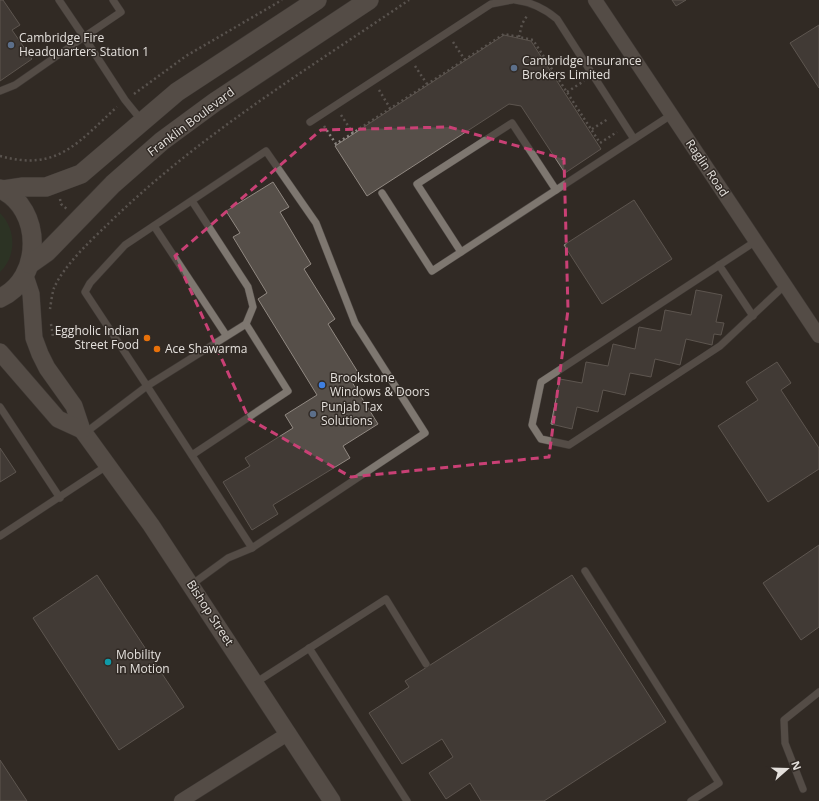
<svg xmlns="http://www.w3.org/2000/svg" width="819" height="801" font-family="'Open Sans',sans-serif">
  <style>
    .green { fill: #273f24 }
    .building { fill: #564f49; stroke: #918982 }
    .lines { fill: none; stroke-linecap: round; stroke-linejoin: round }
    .service-casing { stroke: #4e4844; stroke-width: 8 }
    .minor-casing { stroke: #4e4844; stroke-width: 15 }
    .tertiary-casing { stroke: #4e4844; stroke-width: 18 }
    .secondary-casing { stroke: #4e4844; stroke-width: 20 }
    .path { stroke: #8a8580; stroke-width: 2.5; stroke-dasharray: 2 3; stroke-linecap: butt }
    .service { stroke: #7e7770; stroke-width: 7 }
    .minor { stroke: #7e7770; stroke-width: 14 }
    .tertiary { stroke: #7e7770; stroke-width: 17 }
    .secondary { stroke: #7e7770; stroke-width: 19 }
    .marked { fill: none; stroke: #c94075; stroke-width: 3; stroke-dasharray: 8 5; stroke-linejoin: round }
    .service-dot { fill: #5c6f8a; stroke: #312a25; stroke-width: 1.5 }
    .food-dot { fill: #e8710a; stroke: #312a25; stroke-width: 1.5 }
    .shop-dot { fill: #3f7fe0; stroke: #312a25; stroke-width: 1.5 }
    .culture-dot { fill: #0f9aa8; stroke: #312a25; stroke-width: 1.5 }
    .labels { text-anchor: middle; stroke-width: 3; stroke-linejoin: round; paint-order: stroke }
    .poi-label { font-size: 12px; fill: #e4e0dc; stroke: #312a25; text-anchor: start }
    .street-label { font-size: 12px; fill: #e4e0dc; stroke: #312a25 }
  </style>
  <rect width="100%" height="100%" fill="#312a25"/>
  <!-- green -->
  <path class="green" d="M 0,213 C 16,229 17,256 0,272 Z"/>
  <!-- building -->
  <g class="building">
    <path d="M 0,0 L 3,0 L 20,25 L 12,30 L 32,59 L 0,81 Z"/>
    <path d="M 672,0 L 686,0 L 676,6 Z"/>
    <path d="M 819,25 L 819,88 L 790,43 Z"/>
    <path d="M 504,35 L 531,41 L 601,149 L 565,173 L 521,106 L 509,104 L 367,196 L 335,146 Z"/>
    <path d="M 273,182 L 289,207 L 280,212 L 311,264 L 304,269 L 335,319 L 328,324 L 359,374 L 350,379 L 378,424 L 343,446 L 350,458 L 273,505 L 278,514 L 252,530 L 223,482 L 250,466 L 245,458 L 293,428 L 285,415 L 317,395 L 258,299 L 267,293 L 233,237 L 240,233 L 226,211 Z"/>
    <path d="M 634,200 L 672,259 L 602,304 L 564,245 Z"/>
    <path d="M 696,290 L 722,295 L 716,322 L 724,323 L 721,335 L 714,334 L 712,345 L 686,339 L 680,365 L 655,359 L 651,377 L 630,373 L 625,395 L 603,390 L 598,412 L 577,407 L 572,429 L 551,424 L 560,379 L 582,383 L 586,362 L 608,366 L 613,344 L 635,349 L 639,327 L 661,331 L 665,310 L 691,315 Z"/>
    <path d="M 777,362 L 791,383 L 781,390 L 819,448 L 819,469 L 768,502 L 718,426 L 758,400 L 746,382 Z"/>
    <path d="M 0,448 L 16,472 L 0,482 Z"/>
    <path d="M 819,545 L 819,627 L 801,640 L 763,583 Z"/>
    <path d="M 97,575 L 184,707 L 119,750 L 33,618 Z"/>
    <path d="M 572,575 L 666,722 L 544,801 L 481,801 L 470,783 L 446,799 L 429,773 L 453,757 L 442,739 L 402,764 L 369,713 L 409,687 L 405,681 Z"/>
    <path d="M 0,760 L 27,801 L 0,801 Z"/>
  </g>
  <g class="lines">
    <defs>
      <g id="service">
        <path d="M 59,0 L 84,37 L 121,12 L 113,0"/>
        <path d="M 515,0 C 532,2 544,8 557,19 L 634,139"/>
        <path d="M 0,91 L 15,85 L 84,37 L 125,100 L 142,121"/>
        <path d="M 310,122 L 491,4 L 512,0"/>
        <path d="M 382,193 L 432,271 L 671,115"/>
        <path d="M 154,226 L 226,335"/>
        <path d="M 756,241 L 541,382 L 532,425 L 541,439 L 569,445 L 720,346 L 785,285"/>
        <path d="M 461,252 L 417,184 L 512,123 L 556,190"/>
        <path d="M 719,265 L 753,316"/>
        <path d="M 0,407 L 60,498"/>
        <path d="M 85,433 L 147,386 L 252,548 L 425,433 L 355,323 L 316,223 L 266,151 L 125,245 L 90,283 L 85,292 L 147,386 L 246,324 L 253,307 L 248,287 L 192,201"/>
        <path d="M 192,455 L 288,391 L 246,324"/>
        <path d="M 0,536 L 108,465"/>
        <path d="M 585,571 L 719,783 L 691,801"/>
        <path d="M 191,585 L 228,558 L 252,548"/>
        <path d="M 309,648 L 407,801"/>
        <path d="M 255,683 L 386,599 L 426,664"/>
        <path d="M 803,789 L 785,743 L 784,720 L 819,692"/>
      </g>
      <g id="minor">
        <path d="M 595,0 L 819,336"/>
        <path d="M 181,801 L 289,733"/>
      </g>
      <g id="tertiary">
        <path d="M 25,276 L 31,294 L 34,338 L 40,354 L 47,368 L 74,406 L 82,430 L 151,525 L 332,801"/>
        <path d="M 0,352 L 58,419 L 82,430"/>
      </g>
      <g id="secondary">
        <path d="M 0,189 C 43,208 43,279 0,298"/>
        <path d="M 3,190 L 23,187 L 46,187 L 81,174 L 177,92 L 317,0"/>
        <path d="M 30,264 L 47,252 L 113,184 L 162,141 L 215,102 L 369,0"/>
      </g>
    </defs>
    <!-- service casing -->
    <use href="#service" class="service-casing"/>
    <!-- minor casing -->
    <use href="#minor" class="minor-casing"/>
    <!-- tertiary casing -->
    <use href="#tertiary" class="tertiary-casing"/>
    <!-- secondary casing -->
    <use href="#secondary" class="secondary-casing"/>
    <!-- path -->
    <g class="path">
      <path d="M 519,37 L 522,24 L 528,14"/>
      <path d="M 453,42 L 465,60"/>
      <path d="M 415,66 L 427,84"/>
      <path d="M 379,90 L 390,108"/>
      <path d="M 567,92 L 584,81"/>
      <path d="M 134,94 L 186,56 L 282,0"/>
      <path d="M 341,115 L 353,133"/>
      <path d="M 324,126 L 336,144 L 504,34 L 533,40 L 600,143 L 617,132"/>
      <path d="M 592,129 L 608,119"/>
      <path d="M 0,156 C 58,172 78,142 117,107"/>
      <path d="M 60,199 L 61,204 L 67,209"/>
      <path d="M 50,309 C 51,303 52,294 54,288 C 63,267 89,242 106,226 C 196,137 305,71 409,0"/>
      <path d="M 51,324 L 53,337"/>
    </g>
    <!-- service -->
    <use href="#service" class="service"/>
    <!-- minor -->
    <use href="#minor" class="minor"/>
    <!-- tertiary -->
    <use href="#tertiary" class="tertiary"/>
    <!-- secondary -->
    <use href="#secondary" class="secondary"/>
  </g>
  <!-- marked area -->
  <path d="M0 0H819V801H0ZM 449,127 L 564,159 L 568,310 L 549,457 L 351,477 L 249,419 L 175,256 L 321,130 Z" fill="#312a25" fill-opacity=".55" fill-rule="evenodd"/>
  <path class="marked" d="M 449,127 L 564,159 L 568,310 L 549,457 L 351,477 L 249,419 L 175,256 L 321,130 Z"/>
  <!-- markers -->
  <g class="service-dot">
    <circle cx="11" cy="45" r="4"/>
    <circle cx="514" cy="68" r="4"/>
    <circle cx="313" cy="414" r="4"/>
  </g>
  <g class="food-dot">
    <circle cx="147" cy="338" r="4"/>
    <circle cx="157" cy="349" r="4"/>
  </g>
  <circle class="shop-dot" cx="322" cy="385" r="4"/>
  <circle class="culture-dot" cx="108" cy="662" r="4"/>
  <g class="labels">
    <!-- poi labels -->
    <g class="poi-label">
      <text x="19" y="42">Cambridge Fire<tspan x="19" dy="14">Headquarters Station 1</tspan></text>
      <text x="522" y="65">Cambridge Insurance<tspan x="522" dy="14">Brokers Limited</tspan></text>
      <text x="139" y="335" text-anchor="end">Eggholic Indian<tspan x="139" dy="14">Street Food</tspan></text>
      <text x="165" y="353">Ace Shawarma</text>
      <text x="330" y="382">Brookstone<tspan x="330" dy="14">Windows &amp; Doors</tspan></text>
      <text x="321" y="411">Punjab Tax<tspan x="321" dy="14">Solutions</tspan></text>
      <text x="116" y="659">Mobility<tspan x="116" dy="14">In Motion</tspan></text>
    </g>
    <!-- street labels -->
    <g class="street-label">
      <text transform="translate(191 122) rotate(-37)" y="4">Franklin Boulevard</text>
      <text transform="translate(707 168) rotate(56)" y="4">Raglin Road</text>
      <text transform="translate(210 613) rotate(57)" y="4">Bishop Street</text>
    </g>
  </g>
  <!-- north arrow -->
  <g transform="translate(787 769) rotate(70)" stroke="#312a25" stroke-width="3" paint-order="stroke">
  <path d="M0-3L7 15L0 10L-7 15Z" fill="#e4e0dc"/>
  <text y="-6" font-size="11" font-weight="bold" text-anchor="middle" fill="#e4e0dc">N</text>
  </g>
</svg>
